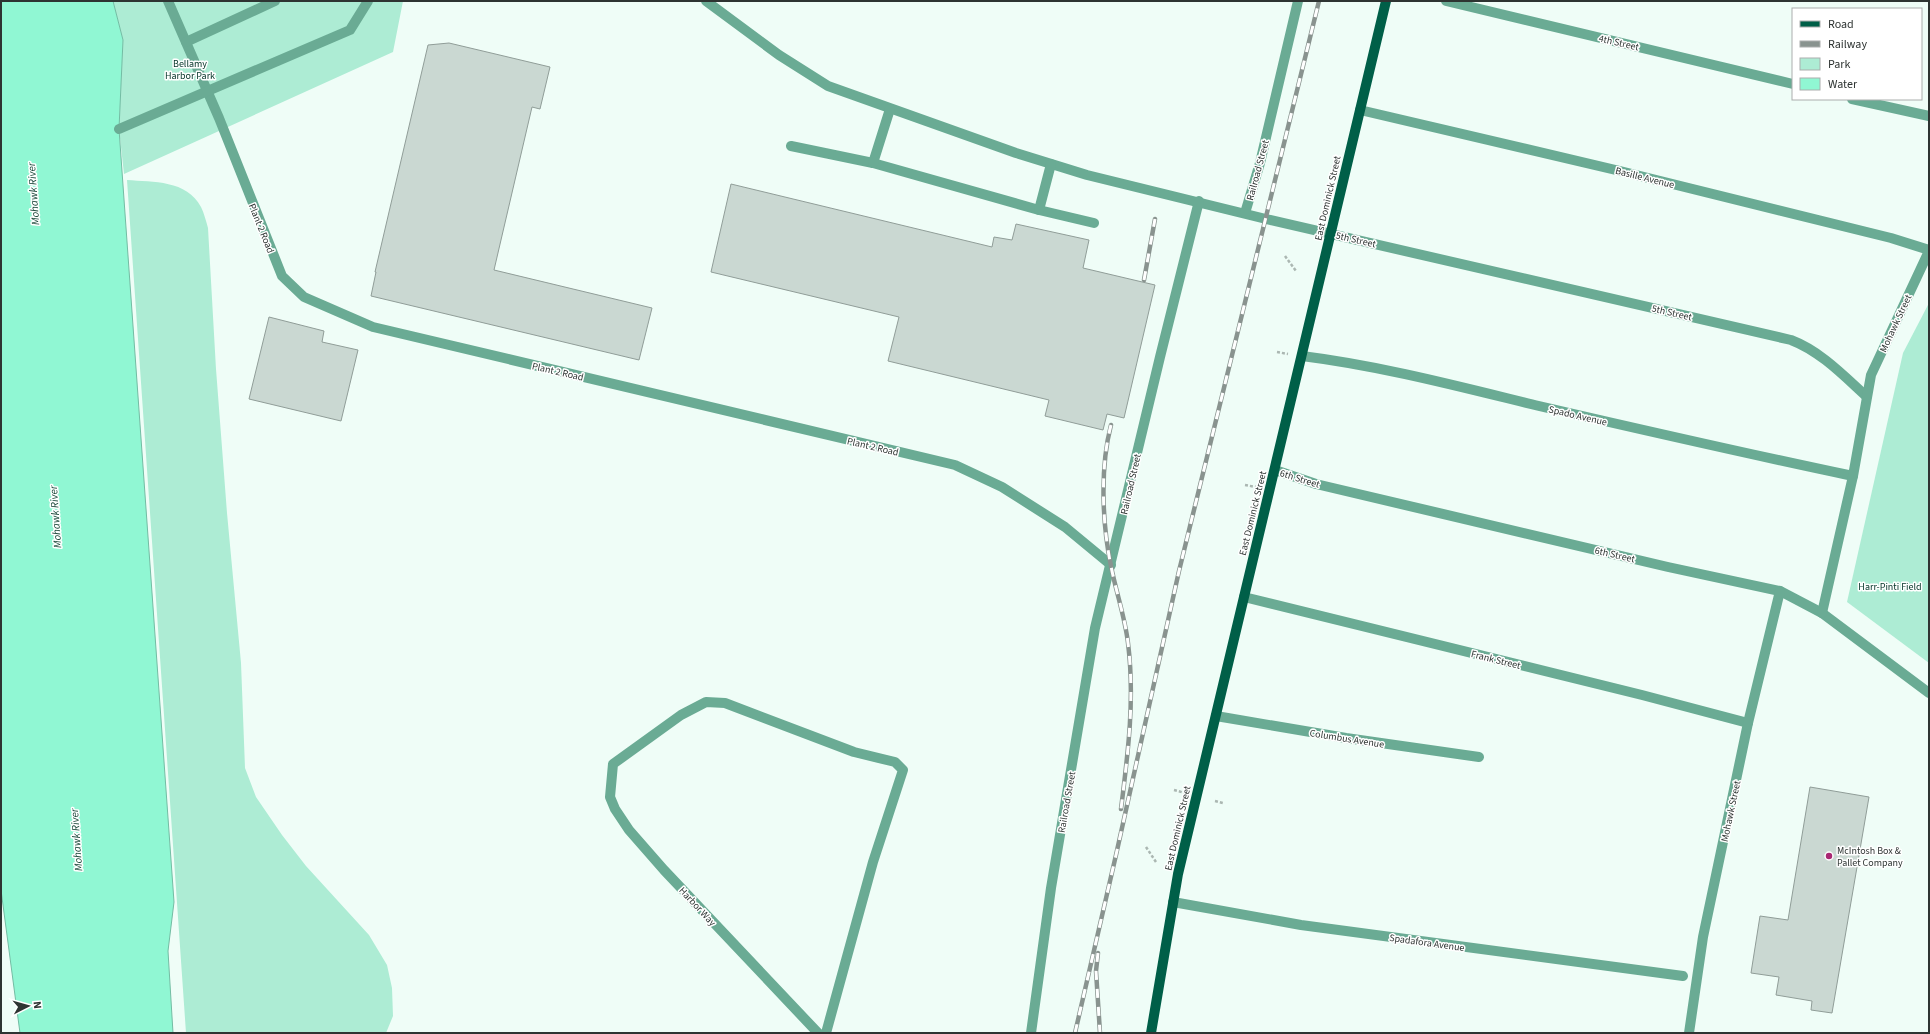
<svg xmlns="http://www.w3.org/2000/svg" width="1930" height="1034" font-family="'Source Sans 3',sans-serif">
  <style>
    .green { fill: #adecd4 }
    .water { fill: #90f7d3; stroke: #73bca3 }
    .building { fill: #cad8d2; stroke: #909d98 }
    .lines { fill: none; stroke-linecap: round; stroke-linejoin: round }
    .path { stroke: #abb7b2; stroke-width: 2.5; stroke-dasharray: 3 2; stroke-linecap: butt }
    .minor { stroke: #6aab94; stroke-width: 10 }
    .major { stroke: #005f48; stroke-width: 10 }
    .rail-casing { stroke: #89938f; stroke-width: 4.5 }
    .rail { stroke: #fff; stroke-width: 3; stroke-dasharray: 9; stroke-linecap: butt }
    .poi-dot { fill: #a92773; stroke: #fff; stroke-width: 1.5 }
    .labels { text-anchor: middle; stroke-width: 3; stroke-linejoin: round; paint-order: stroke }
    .street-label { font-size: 10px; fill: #2e3432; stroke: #fff }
    .park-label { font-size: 10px; fill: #013225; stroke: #fff }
    .poi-label { font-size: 10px; fill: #2e3432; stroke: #fff; text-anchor: start }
    .water-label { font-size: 11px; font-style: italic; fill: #1f4b3d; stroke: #fff }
  </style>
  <rect width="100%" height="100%" fill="#effdf7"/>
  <!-- green -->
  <g class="green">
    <path d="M 113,1 L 403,1 L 393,52 L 124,174 L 119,129 L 123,40 Z"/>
    <path d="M 127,180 C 153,182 187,180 201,207 C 204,213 206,221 208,228 L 216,369 L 227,513 L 241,663 L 245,768 L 256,797 L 282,835 L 306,866 L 369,935 L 387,965 L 392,988 L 393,1016 L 386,1033 L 186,1033 Z"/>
    <path d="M 1929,303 L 1929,663 L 1847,602 L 1903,353 Z"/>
  </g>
  <!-- water -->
  <path class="water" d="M 1,1 L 113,1 L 123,40 L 119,129 L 174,902 L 168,951 L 173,1033 L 20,1033 L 1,890 Z"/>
  <!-- building -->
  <g class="building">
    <path d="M 449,43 L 550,67 L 540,109 L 532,107 L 494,270 L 652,308 L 639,360 L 371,296 L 376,272 L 375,272 L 428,45 Z"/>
    <path d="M 731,184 L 992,247 L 994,237 L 1012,240 L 1016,224 L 1089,240 L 1083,268 L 1155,285 L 1124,418 L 1107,414 L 1103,430 L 1045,416 L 1049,400 L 888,361 L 899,317 L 711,272 Z"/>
    <path d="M 269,317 L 324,331 L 322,342 L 358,350 L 341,421 L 249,399 Z"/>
    <path d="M 1810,787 L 1869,797 L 1832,1013 L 1811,1010 L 1812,1001 L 1776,995 L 1779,977 L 1751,973 L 1760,916 L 1788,920 Z"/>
  </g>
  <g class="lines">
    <!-- path -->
    <g class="path">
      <path d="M 1285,256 L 1296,271"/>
      <path d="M 1277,352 L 1288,354"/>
      <path d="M 1245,485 L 1256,487"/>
      <path d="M 1174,790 L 1185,793"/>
      <path d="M 1215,801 L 1223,803"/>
      <path d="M 1146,847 L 1156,862"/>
    </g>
    <!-- minor -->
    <g class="minor">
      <path d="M 168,1 L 219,118 L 282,276 L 304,297 L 373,327 L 955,465 L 1002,487 L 1065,527 L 1111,565"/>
      <path d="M 706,1 L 779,55 L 828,86 L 1016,153 L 1087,175 L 1266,219 L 1791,340 C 1820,351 1843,375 1866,396"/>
      <path d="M 1446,1 L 1793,84"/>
      <path d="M 186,42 L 275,1"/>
      <path d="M 1852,99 L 1929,116"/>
      <path d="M 1360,110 L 1620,171 L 1891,238 L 1929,250"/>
      <path d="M 119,129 L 350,30 L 368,1"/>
      <path d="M 791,146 L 873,163 L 1039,210 L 1094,223"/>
      <path d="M 873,163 L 890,109"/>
      <path d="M 1039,210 L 1051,164"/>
      <path d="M 1245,213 L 1260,163 L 1298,1"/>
      <path d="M 1302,356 C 1382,366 1461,387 1539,406 C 1643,430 1748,454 1853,476"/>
      <path d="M 1275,470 L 1316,484 L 1668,567 L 1780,591 L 1822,613 L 1929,693"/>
      <path d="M 1244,597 L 1642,695 L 1748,723"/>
      <path d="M 1822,613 L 1853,476 L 1871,375 L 1929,251"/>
      <path d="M 1216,716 L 1346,738 L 1479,757"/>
      <path d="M 1173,902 L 1301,925 L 1683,976"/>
      <path d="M 818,1033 L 664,870 L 629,830 L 615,809 L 610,797 L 613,764 L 681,715 L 706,702 L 725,703 L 854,752 L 895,762 L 903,770 L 873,862 L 826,1033"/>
      <path d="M 1031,1033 L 1051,888 L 1095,628 L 1160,357 L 1199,201"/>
      <path d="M 1689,1033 L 1703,937 L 1748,723 L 1780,591"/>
    </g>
    <!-- major -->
    <path class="major" d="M 1151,1033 L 1178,874 L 1386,1"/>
    <defs>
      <g id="rail">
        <path d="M 1144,280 L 1155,219"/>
        <path d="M 1111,425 C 1100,467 1102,523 1111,566 C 1116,592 1125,617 1128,643 C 1135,699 1128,753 1121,809"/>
        <path d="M 1098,953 L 1096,971 L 1100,1033"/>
        <path d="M 1075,1033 L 1116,855 L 1179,571 L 1319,1"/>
      </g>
    </defs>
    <!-- rail casing -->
    <use href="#rail" class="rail-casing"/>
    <!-- rail -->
    <use href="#rail" class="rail"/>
  </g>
  <!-- markers -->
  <circle class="poi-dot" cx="1829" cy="856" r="4"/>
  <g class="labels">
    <!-- street labels -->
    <g class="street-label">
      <text transform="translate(1619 42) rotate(13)" y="4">4th Street</text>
      <text transform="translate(1257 170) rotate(-75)" y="4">Railroad Street</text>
      <text transform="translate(1645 177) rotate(14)" y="4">Basille Avenue</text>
      <text transform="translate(1327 198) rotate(-77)" y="4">East Dominick Street</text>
      <text transform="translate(262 228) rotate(68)" y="4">Plant 2 Road</text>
      <text transform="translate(1356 239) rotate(13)" y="4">5th Street</text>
      <text transform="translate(1672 312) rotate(13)" y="4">5th Street</text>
      <text transform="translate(1895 323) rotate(-65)" y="4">Mohawk Street</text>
      <text transform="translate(558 371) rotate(13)" y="4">Plant 2 Road</text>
      <text transform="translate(1578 415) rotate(13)" y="4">Spado Avenue</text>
      <text transform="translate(873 446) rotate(13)" y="4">Plant 2 Road</text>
      <text transform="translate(1300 478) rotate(17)" y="4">6th Street</text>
      <text transform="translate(1130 484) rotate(-77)" y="4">Railroad Street</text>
      <text transform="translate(1252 513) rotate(-76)" y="4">East Dominick Street</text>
      <text transform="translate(1615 554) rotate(13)" y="4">6th Street</text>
      <text transform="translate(1496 659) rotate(14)" y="4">Frank Street</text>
      <text transform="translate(1347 738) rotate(9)" y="4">Columbus Avenue</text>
      <text transform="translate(1066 802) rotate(-80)" y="4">Railroad Street</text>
      <text transform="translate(1730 811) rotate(-78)" y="4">Mohawk Street</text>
      <text transform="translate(1177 828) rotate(-77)" y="4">East Dominick Street</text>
      <text transform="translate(698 906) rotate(47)" y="4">Harbor Way</text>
      <text transform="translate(1427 942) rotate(8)" y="4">Spadafora Avenue</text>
    </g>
    <!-- park labels -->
    <g class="park-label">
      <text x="190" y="67">Bellamy<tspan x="190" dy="12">Harbor Park</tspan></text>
      <text x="1890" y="590">Harr-Pinti Field</text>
    </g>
    <!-- poi labels -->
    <g class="poi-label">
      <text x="1837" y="854">McIntosh Box &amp;<tspan x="1837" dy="12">Pallet Company</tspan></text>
    </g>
    <!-- water labels -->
    <g class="water-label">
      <text transform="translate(33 194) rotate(-94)" y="4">Mohawk River</text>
      <text transform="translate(55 517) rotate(-94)" y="4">Mohawk River</text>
      <text transform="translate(76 840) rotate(-94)" y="4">Mohawk River</text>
    </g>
  </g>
  <!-- border -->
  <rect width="1930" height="1034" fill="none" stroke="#2e3432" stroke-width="4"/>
  <!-- legend -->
  <rect x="1792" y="8" width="130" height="92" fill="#ffffff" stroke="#abaead"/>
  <rect x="1800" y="21" width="20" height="6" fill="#005f48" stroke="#abaead"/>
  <text x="1828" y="28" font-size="12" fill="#2e3432">Road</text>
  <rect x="1800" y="41" width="20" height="6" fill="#89938f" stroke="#abaead"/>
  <text x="1828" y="48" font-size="12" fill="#2e3432">Railway</text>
  <rect x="1800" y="58" width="20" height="12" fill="#adecd4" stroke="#abaead"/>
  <text x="1828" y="68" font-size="12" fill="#2e3432">Park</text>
  <rect x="1800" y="78" width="20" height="12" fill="#90f7d3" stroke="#abaead"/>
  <text x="1828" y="88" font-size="12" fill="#2e3432">Water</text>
  <!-- north arrow -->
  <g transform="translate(28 1006) rotate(84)" stroke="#ffffff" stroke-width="3" paint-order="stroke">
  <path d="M0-3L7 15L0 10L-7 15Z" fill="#2e3432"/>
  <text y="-6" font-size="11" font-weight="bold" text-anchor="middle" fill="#2e3432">N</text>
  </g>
</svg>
